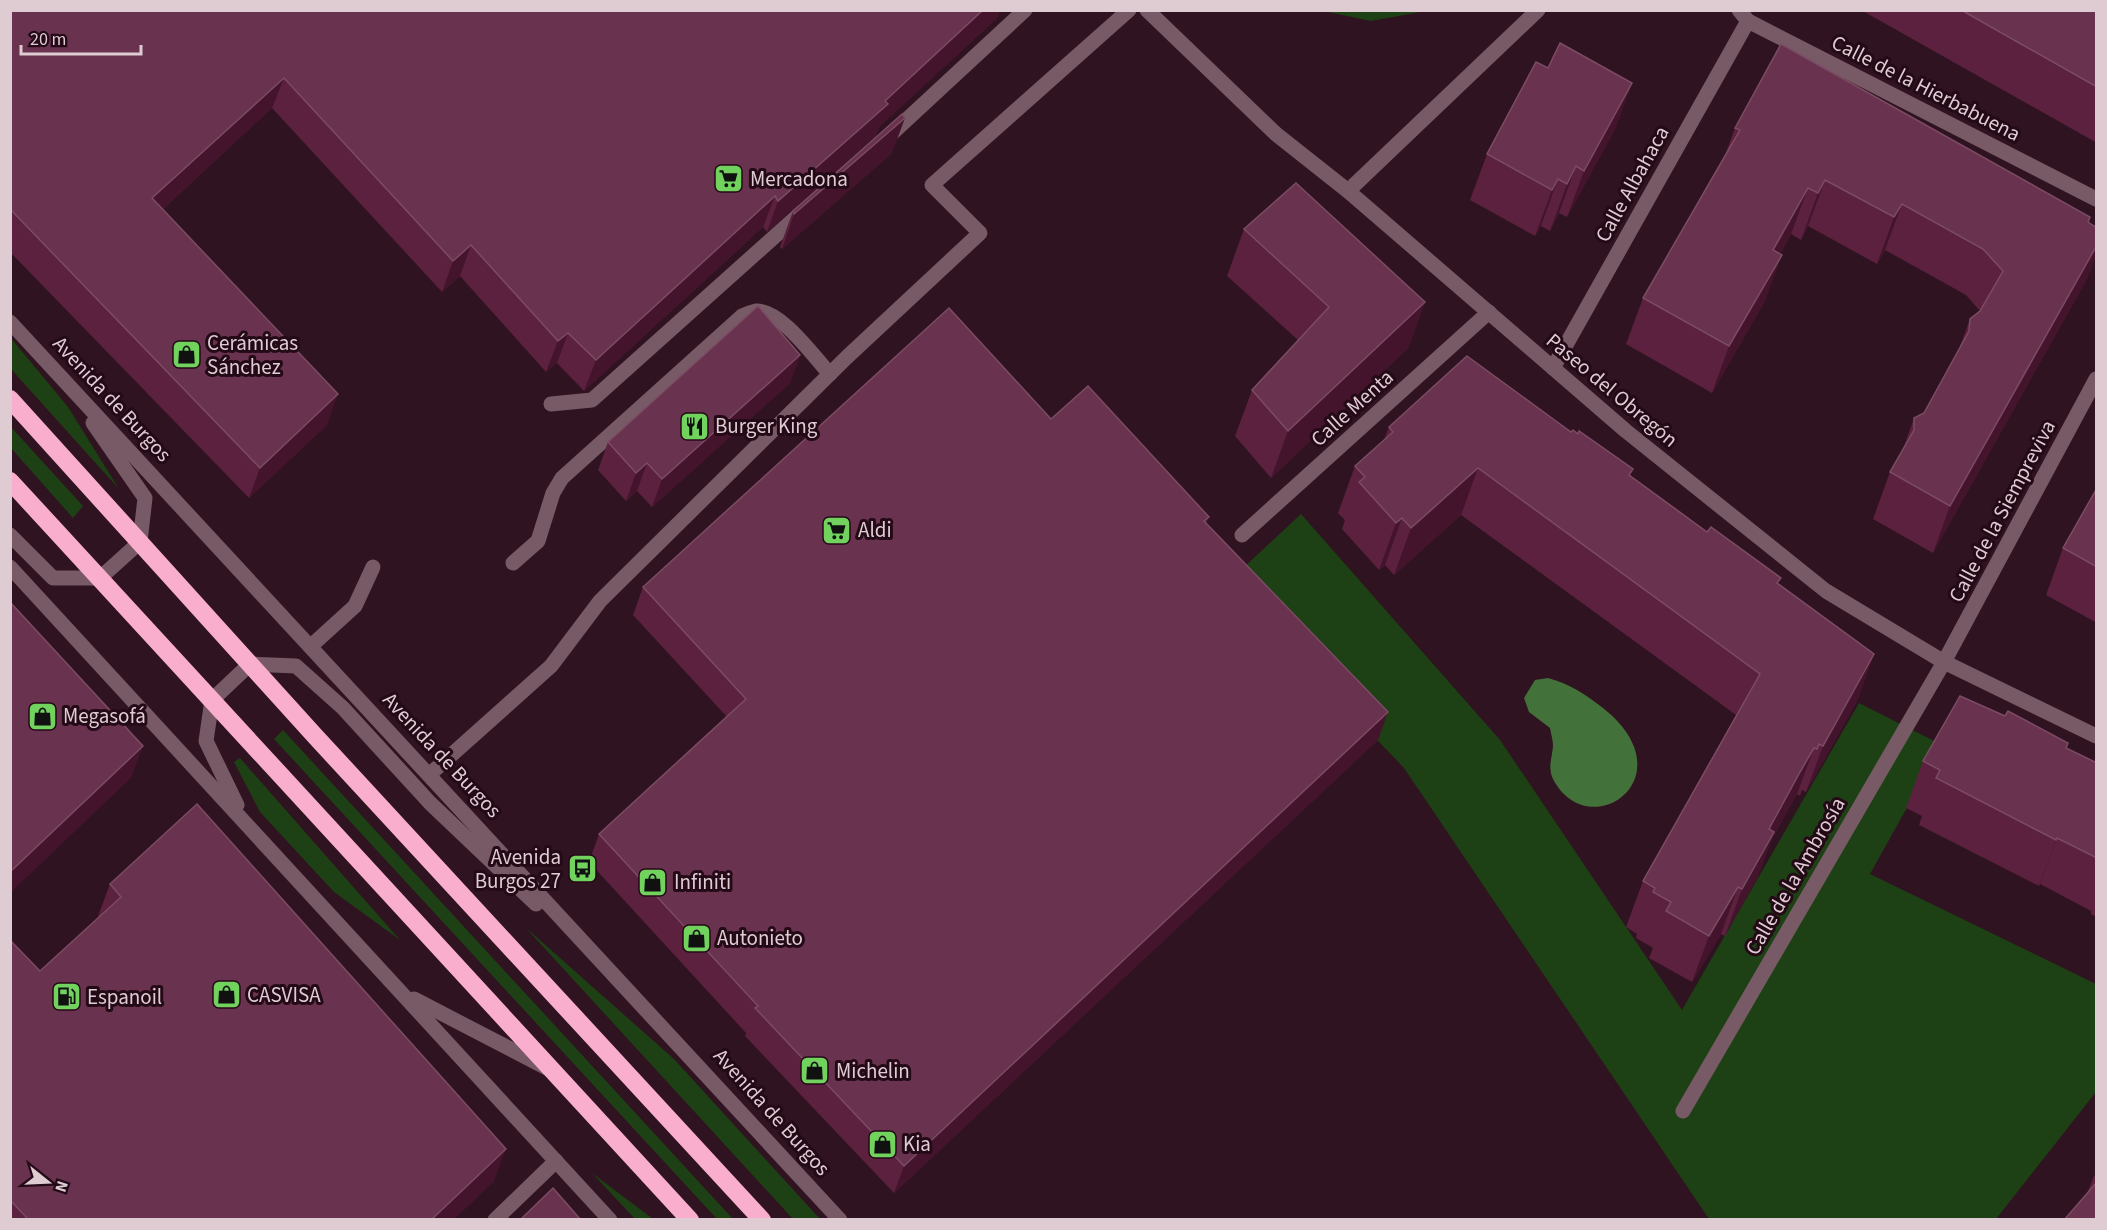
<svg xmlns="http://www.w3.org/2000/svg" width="2107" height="1230" font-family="'Source Sans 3',sans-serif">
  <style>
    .green { fill: #1d4115 }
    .water { fill: #43713a }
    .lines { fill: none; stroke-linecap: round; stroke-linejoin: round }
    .minor { stroke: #785a66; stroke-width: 15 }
    .highway { stroke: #f9aece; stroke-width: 18 }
    .wall { fill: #5b213f }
    .shaded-wall { fill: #43142c }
    .building { fill: #69334f; stroke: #7c4b64; stroke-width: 1.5 }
    .labels { text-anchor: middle; stroke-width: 6; stroke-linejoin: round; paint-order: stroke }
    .street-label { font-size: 21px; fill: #dfccd3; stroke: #240a17 }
    .poi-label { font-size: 21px; fill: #dfccd3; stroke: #240a17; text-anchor: start }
  </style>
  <rect width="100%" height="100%" fill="#2f1320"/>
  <!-- green -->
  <g class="green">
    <path d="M 1323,11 L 1426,11 L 1371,21 Z"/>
    <path d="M 10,337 L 68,407 L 119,489 L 11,369 Z"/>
    <path d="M 10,426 L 83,506 L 73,518 L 11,448 Z"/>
    <path d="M 1301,514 L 1500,740 L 1682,1010 L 1859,703 L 1942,745 L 1870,874 L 2096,984 L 2096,1092 L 1996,1219 L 1709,1219 L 1404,768 L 1227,583 Z"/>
    <path d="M 283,730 L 733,1219 L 717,1219 L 274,739 Z"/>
    <path d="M 240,758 L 400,940 L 334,892 L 260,812 L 234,762 Z"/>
    <path d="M 525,927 L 674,1059 L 820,1219 L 793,1219 Z"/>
    <path d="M 592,1173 L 653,1219 L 635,1219 Z"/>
  </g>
  <!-- water -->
  <path class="water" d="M 1548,678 C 1570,684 1585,694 1603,708 C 1689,776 1591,846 1554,781 C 1547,768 1552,759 1553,746 C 1553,740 1551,734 1550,728 L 1529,712 L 1524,698 L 1535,680 Z"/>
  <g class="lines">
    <!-- minor -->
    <g class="minor">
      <path d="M 1147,10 L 1276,134 L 1348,191 L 1626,431 L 1826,591 L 1944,662 L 2096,736"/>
      <path d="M 1739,10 L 1748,21 L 2096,199"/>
      <path d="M 888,137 L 1025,10"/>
      <path d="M 1348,191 L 1538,10"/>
      <path d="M 10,322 L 840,1220"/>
      <path d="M 1553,368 L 1748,21"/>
      <path d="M 551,404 L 592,400 L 802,212"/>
      <path d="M 10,535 L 53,578 L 100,578 L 140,542 L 145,498 L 93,423"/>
      <path d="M 1242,535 L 1489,312"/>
      <path d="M 513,563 L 538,541 L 553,493 L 562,478 L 742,316 C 746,314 752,312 756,311 C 781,310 814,357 830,374"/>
      <path d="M 10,567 L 610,1220"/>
      <path d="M 311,646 L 355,606 L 373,567"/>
      <path d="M 429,775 L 551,666 L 600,601 L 847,357 L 980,233 L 932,185 L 1129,10"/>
      <path d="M 237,805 L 206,741 L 212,700 L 250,664 L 296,666 L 343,708 L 430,803 L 536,904"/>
      <path d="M 414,999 L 547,1068"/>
      <path d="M 1683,1111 L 1944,662 L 2096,379"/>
      <path d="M 495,1220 L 556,1161"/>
    </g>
    <!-- highway -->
    <g class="highway">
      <path d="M 10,399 L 315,736 L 762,1220"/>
      <path d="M 10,481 L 690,1220"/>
    </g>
  </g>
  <!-- wall -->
  <g class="wall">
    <path d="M 10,10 L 998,17 L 880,126 L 876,135 L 767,232 L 763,227 L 584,391 L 557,363 L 546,372 L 460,276 L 442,292 L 272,108 L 163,209 L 327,425 L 249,498 L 10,252 Z"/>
    <path d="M 1861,10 L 2097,10 L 2097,143 Z"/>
    <path d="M 1548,68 L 1632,83 L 1615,129 L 1567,217 L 1559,213 L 1550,231 L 1541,226 L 1535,236 L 1470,200 L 1487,154 Z"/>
    <path d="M 1735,128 L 2088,223 L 2097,228 L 2097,253 L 2087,279 L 1933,553 L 1873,519 L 1890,472 L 1902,452 L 1914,418 L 1924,413 L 1959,349 L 1970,319 L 1980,311 L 1966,295 L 1885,250 L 1877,264 L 1808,226 L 1801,240 L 1791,234 L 1780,254 L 1765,301 L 1712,393 L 1626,344 L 1643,298 L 1725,155 Z"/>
    <path d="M 892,153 L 782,249 L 780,247 L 793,211 Z"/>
    <path d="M 1244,229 L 1425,302 L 1408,348 L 1271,478 L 1235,436 L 1252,390 L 1298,340 L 1227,276 Z"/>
    <path d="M 800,355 L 790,383 L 652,507 L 637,491 L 626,501 L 598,470 L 608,442 Z"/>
    <path d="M 1051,419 L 1209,517 L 1206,523 L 1378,740 L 894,1193 L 745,1036 L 746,1033 L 589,862 L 599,834 L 727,717 L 633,615 L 643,587 Z"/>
    <path d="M 1389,427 L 1630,475 L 1874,654 L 1857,701 L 1806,792 L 1802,790 L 1800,796 L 1797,794 L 1783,819 L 1771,841 L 1757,878 L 1725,936 L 1721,934 L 1692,982 L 1649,958 L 1653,948 L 1636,938 L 1637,934 L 1626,927 L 1643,881 L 1736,715 L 1461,515 L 1394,575 L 1385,565 L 1379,570 L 1342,529 L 1345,520 L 1338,513 L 1355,466 L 1384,440 Z"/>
    <path d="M 2097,488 L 2097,623 L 2046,595 L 2063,548 Z"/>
    <path d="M 2066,748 L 2097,763 L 2097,917 L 2091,914 L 2091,911 L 2040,884 L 2039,886 L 1919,825 L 1922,816 L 1906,808 L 1923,761 Z"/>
    <path d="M 110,884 L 494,1181 L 453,1220 L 10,1220 L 10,940 L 40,971 L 99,917 L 98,916 Z"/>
    <path d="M 2097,1173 L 2097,1220 L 2088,1191 L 2094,1176 Z"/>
  </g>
  <!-- shaded-wall -->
  <g class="shaded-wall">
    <path d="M 983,10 L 1000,10 L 998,17 L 880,126 L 876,135 L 767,232 L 778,201 L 885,101 Z"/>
    <path d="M 284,78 L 272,108 L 141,229 L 152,198 Z"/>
    <path d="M 1632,83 L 1615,129 L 1567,217 L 1584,171 Z"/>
    <path d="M 905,118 L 892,153 L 782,249 L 794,214 Z"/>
    <path d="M 1576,166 L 1559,213 L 1550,231 L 1567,184 Z"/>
    <path d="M 1558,179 L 1541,226 L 1535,236 L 1552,190 Z"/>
    <path d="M 1825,180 L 1808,226 L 1801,240 L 1818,193 Z"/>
    <path d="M 1808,188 L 1791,234 L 1756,296 L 1773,250 Z"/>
    <path d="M 775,196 L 763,227 L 584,391 L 596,360 Z"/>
    <path d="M 1902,204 L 1885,250 L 1877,264 L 1894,217 Z"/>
    <path d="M 471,245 L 460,276 L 442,292 L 453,261 Z"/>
    <path d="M 2097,245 L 2097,253 L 2087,279 L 1933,553 L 1950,506 Z"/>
    <path d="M 1782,255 L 1765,301 L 1712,393 L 1729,346 Z"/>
    <path d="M 1425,302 L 1408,348 L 1271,478 L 1288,431 Z"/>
    <path d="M 568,333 L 557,363 L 546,372 L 558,341 Z"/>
    <path d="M 800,355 L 790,383 L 652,507 L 662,479 Z"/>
    <path d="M 338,394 L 327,425 L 249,498 L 260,468 Z"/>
    <path d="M 647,463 L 637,491 L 626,501 L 636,473 Z"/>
    <path d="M 1478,468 L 1461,515 L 1394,575 L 1411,528 Z"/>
    <path d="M 1402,518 L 1385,565 L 1379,570 L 1396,523 Z"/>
    <path d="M 1874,654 L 1857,701 L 1806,792 L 1823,746 Z"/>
    <path d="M 1388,712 L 1378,740 L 894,1193 L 904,1166 Z"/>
    <path d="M 143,746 L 131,778 L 10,893 L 10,872 Z"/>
    <path d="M 1814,748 L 1797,794 L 1771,841 L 1757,878 L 1725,936 L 1742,889 L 1769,829 Z"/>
    <path d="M 2057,838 L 2040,884 L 2039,886 L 2056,840 Z"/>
    <path d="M 1738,887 L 1721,934 L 1692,982 L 1709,936 Z"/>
    <path d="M 506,1149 L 494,1181 L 453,1220 L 431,1220 Z"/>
  </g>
  <!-- building -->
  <g class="building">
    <path d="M 10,10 L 983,10 L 885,101 L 888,104 L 778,201 L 775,196 L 596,360 L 568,333 L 558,341 L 471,245 L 453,261 L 284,78 L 152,198 L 338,394 L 260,468 L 10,209 Z"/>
    <path d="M 1961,10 L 2097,10 L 2097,87 Z"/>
    <path d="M 1560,43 L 1632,83 L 1584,171 L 1576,166 L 1567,184 L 1558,179 L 1552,190 L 1487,154 L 1536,62 L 1548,68 Z"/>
    <path d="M 1781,44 L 2090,217 L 2088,222 L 2097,228 L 2097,245 L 1950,506 L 1890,472 L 1914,430 L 1914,418 L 1924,413 L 1969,331 L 1970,319 L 1980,311 L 2003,271 L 1983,249 L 1902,204 L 1894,217 L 1825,180 L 1818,193 L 1808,188 L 1773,250 L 1782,255 L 1729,346 L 1643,298 L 1740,130 L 1735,128 Z"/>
    <path d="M 902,114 L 905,118 L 794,214 L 793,211 Z"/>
    <path d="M 1296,183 L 1425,302 L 1288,431 L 1252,390 L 1329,307 L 1244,229 Z"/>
    <path d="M 758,306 L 800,355 L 662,479 L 647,463 L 636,473 L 608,442 Z"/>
    <path d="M 949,308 L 1051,419 L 1088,386 L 1209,517 L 1204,521 L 1388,712 L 904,1166 L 755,1008 L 758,1006 L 599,834 L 746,699 L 643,587 Z"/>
    <path d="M 1467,356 L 1571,432 L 1573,430 L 1578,434 L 1579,431 L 1633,469 L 1629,475 L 1707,532 L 1711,527 L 1781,578 L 1777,583 L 1874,654 L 1823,746 L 1819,744 L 1817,749 L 1814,748 L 1800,772 L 1769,829 L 1774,832 L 1742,889 L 1738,887 L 1709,936 L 1666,911 L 1671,902 L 1653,892 L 1655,888 L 1643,881 L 1760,674 L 1478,468 L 1411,528 L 1402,518 L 1396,523 L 1359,482 L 1365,477 L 1355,466 L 1393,432 L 1389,427 Z"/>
    <path d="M 2097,488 L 2097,567 L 2063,548 Z"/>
    <path d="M 10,602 L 143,746 L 10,872 Z"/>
    <path d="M 1960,696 L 2005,716 L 2008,711 L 2068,743 L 2066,748 L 2097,763 L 2097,858 L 2057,838 L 2056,840 L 1936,778 L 1940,770 L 1923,761 Z"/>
    <path d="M 197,804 L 506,1149 L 431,1220 L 24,1220 L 27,1218 L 10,1200 L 10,940 L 40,971 L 121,897 L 110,884 Z"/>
    <path d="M 2097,1182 L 2097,1220 L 2064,1220 Z"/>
    <path d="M 553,1188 L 581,1220 L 520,1220 Z"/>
  </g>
  <!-- icons -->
  <defs>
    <symbol id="supermarket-square" viewBox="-11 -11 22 22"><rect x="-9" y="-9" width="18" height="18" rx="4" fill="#71d25e" stroke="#240a17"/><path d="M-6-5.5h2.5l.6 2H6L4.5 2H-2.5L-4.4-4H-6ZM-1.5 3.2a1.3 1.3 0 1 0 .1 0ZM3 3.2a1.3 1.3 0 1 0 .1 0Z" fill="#111"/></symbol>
    <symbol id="shop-square" viewBox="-11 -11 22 22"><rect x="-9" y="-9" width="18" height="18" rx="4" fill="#71d25e" stroke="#240a17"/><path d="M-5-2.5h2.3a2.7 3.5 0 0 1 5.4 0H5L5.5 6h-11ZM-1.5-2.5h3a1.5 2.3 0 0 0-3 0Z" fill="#111"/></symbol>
    <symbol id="restaurant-square" viewBox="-11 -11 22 22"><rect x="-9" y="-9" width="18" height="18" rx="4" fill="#71d25e" stroke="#240a17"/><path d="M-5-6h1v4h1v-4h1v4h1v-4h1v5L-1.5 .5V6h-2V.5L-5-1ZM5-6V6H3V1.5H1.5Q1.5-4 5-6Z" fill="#111"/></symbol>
    <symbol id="bus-square" viewBox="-11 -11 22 22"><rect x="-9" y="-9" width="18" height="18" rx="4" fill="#71d25e" stroke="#240a17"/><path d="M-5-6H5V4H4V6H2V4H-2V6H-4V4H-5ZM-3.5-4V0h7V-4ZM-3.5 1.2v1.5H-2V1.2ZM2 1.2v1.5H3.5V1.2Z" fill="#111"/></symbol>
    <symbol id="fuel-square" viewBox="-11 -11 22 22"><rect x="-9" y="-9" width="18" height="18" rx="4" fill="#71d25e" stroke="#240a17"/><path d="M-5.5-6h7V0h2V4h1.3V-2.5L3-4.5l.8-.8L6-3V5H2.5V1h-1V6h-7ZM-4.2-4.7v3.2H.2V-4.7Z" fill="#111"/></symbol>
  </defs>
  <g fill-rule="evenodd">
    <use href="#supermarket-square" x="712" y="162" width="33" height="33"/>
    <use href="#shop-square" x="170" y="338" width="33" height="33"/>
    <use href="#restaurant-square" x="678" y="410" width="33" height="33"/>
    <use href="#supermarket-square" x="820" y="514" width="33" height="33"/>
    <use href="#shop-square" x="26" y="700" width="33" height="33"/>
    <use href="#bus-square" x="566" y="852" width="33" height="33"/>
    <use href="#shop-square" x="636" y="866" width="33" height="33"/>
    <use href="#shop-square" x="680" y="922" width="33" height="33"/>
    <use href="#shop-square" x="210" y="978" width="33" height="33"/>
    <use href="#fuel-square" x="50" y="980" width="33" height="33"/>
    <use href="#shop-square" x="798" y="1054" width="33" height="33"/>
    <use href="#shop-square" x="866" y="1128" width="33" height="33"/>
  </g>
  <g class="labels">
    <!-- street labels -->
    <g class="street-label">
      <text transform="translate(1926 88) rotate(27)" y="7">Calle de la Hierbabuena</text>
      <text transform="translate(1632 184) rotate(-61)" y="7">Calle Albahaca</text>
      <text transform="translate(1612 390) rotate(40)" y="7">Paseo del Obregón</text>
      <text transform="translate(112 399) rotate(47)" y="7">Avenida de Burgos</text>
      <text transform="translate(1352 408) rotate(-42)" y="7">Calle Menta</text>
      <text transform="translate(2002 511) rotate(-62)" y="7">Calle de la Siempreviva</text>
      <text transform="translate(442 755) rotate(47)" y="7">Avenida de Burgos</text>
      <text transform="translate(1795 876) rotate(-60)" y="7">Calle de la Ambrosía</text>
      <text transform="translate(772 1112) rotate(48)" y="7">Avenida de Burgos</text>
    </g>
    <!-- poi labels -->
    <g class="poi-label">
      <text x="750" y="186">Mercadona</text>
      <text x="207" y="350">Cerámicas<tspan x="207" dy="24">Sánchez</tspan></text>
      <text x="715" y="433">Burger King</text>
      <text x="858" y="537">Aldi</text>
      <text x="63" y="723">Megasofá</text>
      <text x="561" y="864" text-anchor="end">Avenida<tspan x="561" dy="24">Burgos 27</tspan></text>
      <text x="674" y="889">Infiniti</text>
      <text x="717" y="945">Autonieto</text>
      <text x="247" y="1002">CASVISA</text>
      <text x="87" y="1004">Espanoil</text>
      <text x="836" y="1078">Michelin</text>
      <text x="903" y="1151">Kia</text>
    </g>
  </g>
  <!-- border -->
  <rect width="2107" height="1230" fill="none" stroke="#dfccd3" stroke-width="24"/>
  <!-- north arrow -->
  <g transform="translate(48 1182) rotate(108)" stroke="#240a17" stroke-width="4.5" paint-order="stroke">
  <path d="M0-4.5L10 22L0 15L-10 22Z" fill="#dfccd3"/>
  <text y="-9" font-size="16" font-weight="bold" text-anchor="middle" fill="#dfccd3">N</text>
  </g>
  <!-- scale -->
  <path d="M21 45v9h120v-9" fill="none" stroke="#dfccd3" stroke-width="3"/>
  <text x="30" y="45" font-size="18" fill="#dfccd3" stroke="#240a17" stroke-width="4.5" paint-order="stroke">20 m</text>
</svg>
